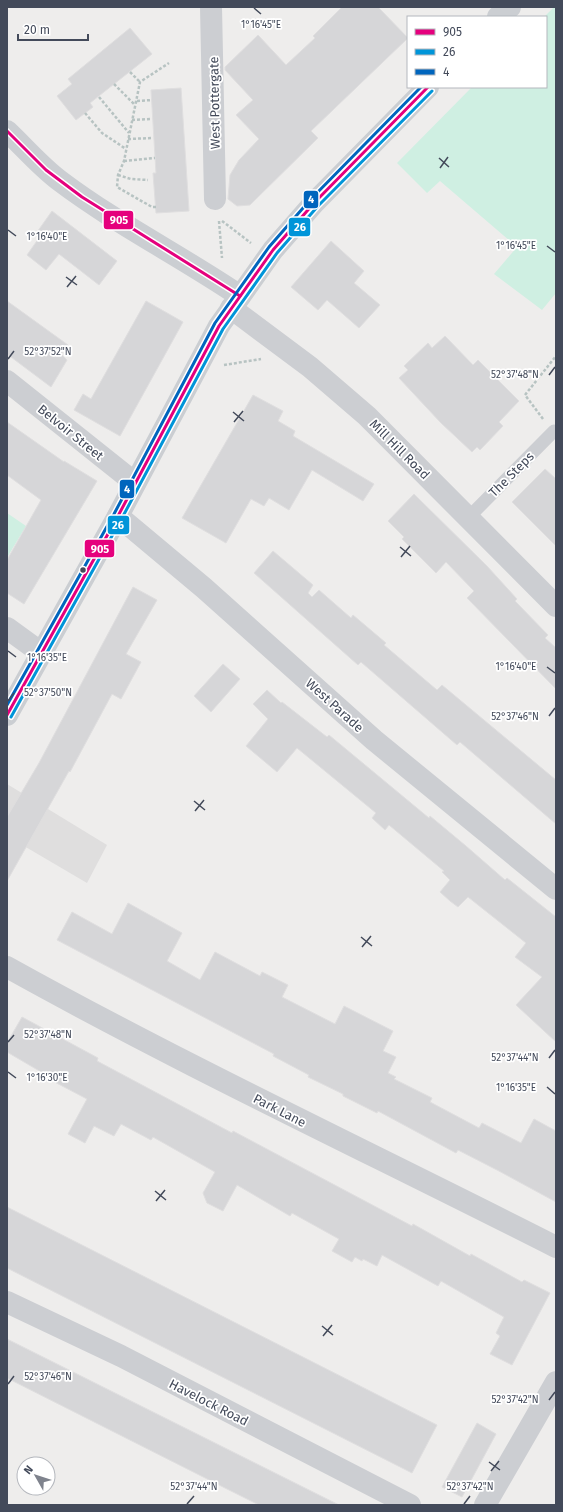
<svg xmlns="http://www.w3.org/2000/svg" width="563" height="1512" font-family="'Fira Sans',sans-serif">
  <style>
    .education { fill: #dfdede }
    .green { fill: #cfefe2 }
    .building { fill: #d6d6d8; stroke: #dfdedf }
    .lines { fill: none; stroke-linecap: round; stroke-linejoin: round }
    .path { stroke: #b7c3c2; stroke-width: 2.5; stroke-dasharray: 3 2; stroke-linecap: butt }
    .lane { stroke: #ccced2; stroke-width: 13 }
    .street { stroke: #ccced2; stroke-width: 22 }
    .secondary { stroke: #cbced2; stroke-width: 22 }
    .bus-1-casing { stroke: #fff; stroke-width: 6 }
    .bus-2-casing { stroke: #fff; stroke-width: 6 }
    .bus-3-casing { stroke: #fff; stroke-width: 6 }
    .bus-1 { stroke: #e5007d; stroke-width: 3 }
    .bus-2 { stroke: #0095d9; stroke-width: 3 }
    .bus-3 { stroke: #0065bd; stroke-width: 3 }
    .ticks { fill: none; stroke: #434a5a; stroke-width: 1.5 }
    .bus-dot { fill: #434a5a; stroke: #fff; stroke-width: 1.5 }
    .labels { text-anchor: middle; stroke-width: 3.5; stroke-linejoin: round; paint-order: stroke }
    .street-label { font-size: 13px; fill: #434a5a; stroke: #fff }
    .ticks-label { font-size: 10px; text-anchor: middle; fill: #434a5a; stroke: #fff; stroke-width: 3.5; stroke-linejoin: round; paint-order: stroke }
    .line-badge { stroke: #fff; stroke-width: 1.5 }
    .badge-label { font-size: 11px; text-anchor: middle; font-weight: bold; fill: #fff }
  </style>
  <rect width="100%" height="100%" fill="#eeedec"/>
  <!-- education -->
  <path class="education" d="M 7,784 L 107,845 L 87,883 L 7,836 Z"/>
  <!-- green -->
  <g class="green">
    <path d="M 554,7 L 556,7 L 556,293 L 542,310 L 494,274 L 517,247 L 440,181 L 427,193 L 397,163 L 472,87 L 546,87 L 546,17 L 544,17 Z"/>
    <path d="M 7,513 L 26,526 L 8,556 L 7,555 Z"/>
  </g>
  <!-- building -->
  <g class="building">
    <path d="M 342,7 L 378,7 L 408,38 L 311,131 L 318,138 L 250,205 L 237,206 L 228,199 L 230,175 L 239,160 L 259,139 L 236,115 L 253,100 L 225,70 L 225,67 L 258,35 L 286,65 L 315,38 L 313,36 Z"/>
    <path d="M 130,28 L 152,54 L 90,103 L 93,107 L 76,120 L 57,96 L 72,84 L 68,79 Z"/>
    <path d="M 181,88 L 189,211 L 156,213 L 153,173 L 156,173 L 151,90 Z"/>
    <path d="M 52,211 L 117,261 L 99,285 L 59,254 L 46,270 L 27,255 L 39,238 L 35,235 Z"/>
    <path d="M 331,241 L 364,271 L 354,283 L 380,305 L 359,328 L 327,300 L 318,310 L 291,287 Z"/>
    <path d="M 7,301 L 68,345 L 61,354 L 67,360 L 51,387 L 7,354 Z"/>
    <path d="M 146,301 L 183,322 L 120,436 L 74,410 L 83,394 L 91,399 Z"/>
    <path d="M 445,336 L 473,365 L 478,360 L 519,401 L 499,422 L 503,426 L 480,450 L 477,447 L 472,452 L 441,423 L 399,378 L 408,370 L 404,366 L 428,343 L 432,348 Z"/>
    <path d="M 253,395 L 283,411 L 278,421 L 295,431 L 293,436 L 374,484 L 363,501 L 312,470 L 289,510 L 269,498 L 264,506 L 251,499 L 226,543 L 182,518 Z"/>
    <path d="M 7,422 L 64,462 L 64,461 L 97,481 L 24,604 L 7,593 L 7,560 L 41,500 L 7,475 Z"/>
    <path d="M 545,469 L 556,479 L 556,546 L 512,502 Z"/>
    <path d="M 414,494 L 487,566 L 517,599 L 515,601 L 548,635 L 545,638 L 556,648 L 556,689 L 467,598 L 474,591 L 446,562 L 436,573 L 402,539 L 404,537 L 388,521 Z"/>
    <path d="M 273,551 L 313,585 L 308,593 L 312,597 L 319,590 L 351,618 L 353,615 L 386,643 L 384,645 L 437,690 L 442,685 L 556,780 L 556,824 L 460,742 L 457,745 L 361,662 L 358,665 L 254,573 Z"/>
    <path d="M 133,587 L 157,600 L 126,654 L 141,662 L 121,699 L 112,694 L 70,772 L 69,771 L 7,881 L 7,817 L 39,763 Z"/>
    <path d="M 223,664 L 240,679 L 211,712 L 194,696 Z"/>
    <path d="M 267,690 L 281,703 L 282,702 L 327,737 L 329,735 L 429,818 L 430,816 L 466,846 L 505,880 L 507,878 L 556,917 L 556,1042 L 516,1005 L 542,977 L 515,957 L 526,943 L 468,897 L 458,907 L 450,901 L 440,892 L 450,880 L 442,872 L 444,871 L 389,825 L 385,830 L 372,818 L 376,813 L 297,748 L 277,772 L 246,746 L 268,719 L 253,704 Z"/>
    <path d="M 128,903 L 182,933 L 167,961 L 200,980 L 215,952 L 260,976 L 262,972 L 288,985 L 282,997 L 335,1024 L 344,1006 L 393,1031 L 383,1051 L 396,1057 L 388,1073 L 396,1077 L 394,1079 L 432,1098 L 430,1102 L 479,1128 L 482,1123 L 521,1143 L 534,1119 L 556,1131 L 556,1202 L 497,1170 L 458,1150 L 456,1153 L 378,1111 L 377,1113 L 343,1096 L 343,1094 L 308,1077 L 309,1075 L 273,1056 L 274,1054 L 57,940 L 72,912 L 112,934 Z"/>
    <path d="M 22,1017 L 98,1058 L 97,1061 L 232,1133 L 233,1131 L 412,1226 L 413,1224 L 470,1256 L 471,1254 L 522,1282 L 524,1280 L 550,1293 L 512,1365 L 490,1354 L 500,1336 L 496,1333 L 504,1317 L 441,1281 L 438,1286 L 382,1255 L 377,1266 L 363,1259 L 362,1261 L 355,1257 L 352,1262 L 332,1251 L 339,1239 L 292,1213 L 290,1216 L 237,1185 L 223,1211 L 207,1203 L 203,1193 L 215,1172 L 153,1137 L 151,1140 L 121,1124 L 114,1136 L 94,1126 L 85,1143 L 68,1134 L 87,1099 L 47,1078 L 48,1076 L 7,1052 L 7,1043 Z"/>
    <path d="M 7,1207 L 437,1425 L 412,1473 L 7,1268 Z"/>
    <path d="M 7,1339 L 339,1505 L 259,1505 L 233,1492 L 7,1378 Z"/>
    <path d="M 477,1423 L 496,1434 L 462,1497 L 442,1487 Z"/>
  </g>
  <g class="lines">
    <!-- path -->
    <g class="path">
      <path d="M 130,72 L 140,82"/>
      <path d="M 114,84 L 135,105"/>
      <path d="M 99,97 L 129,133"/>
      <path d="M 137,101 L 152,100"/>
      <path d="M 85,113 L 102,133 L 126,149"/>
      <path d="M 132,120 L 152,119"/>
      <path d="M 128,139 L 153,138"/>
      <path d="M 124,161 L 155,158"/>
      <path d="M 118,175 L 131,179 L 148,180"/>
      <path d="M 156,207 L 152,207 L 117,187 L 118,175 L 124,161 L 140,82 L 169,63"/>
      <path d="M 219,221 L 222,258"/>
      <path d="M 222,221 L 251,243"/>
      <path d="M 224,365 L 261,359"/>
      <path d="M 543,419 L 525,395 L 556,356"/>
    </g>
    <!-- lane -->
    <path class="lane" d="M 469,517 L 554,431"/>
    <!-- street -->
    <g class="street">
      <path d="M 211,7 L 215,199"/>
      <path d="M 231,308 L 310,367 L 367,416 L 556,606"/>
      <path d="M 7,381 L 135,483"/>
      <path d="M 118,516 L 204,588 L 374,740 L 556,889"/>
      <path d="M 7,628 L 40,652"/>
      <path d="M 7,967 C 187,1067 373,1154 556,1247"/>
      <path d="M 7,1302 L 121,1356 L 410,1505"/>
      <path d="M 485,1505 L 556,1382"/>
    </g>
    <!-- secondary -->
    <g class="secondary">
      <path d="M 498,17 L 510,7"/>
      <path d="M 7,131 C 24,147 41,167 60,181 C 117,224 181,256 240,296"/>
      <path d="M 7,715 L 118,516 L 219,326 L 273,250 L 314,203 L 428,87"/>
    </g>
    <defs>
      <g id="bus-1">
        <path d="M 7,131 L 46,170 L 82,197 L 240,296"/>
        <path d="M 7,715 L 118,516 L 219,326 L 273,250 L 314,203 L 428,87"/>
      </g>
      <path id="bus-2" d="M 11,717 L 122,518 L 223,329 L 277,253 L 318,206 L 432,91"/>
      <path id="bus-3" d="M 7,705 L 114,514 L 215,323 L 269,247 L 310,200 L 421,87"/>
    </defs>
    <!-- bus-1 casing -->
    <use href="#bus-1" class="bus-1-casing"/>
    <!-- bus-2 casing -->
    <use href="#bus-2" class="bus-2-casing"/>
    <!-- bus-3 casing -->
    <use href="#bus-3" class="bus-3-casing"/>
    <!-- bus-1 -->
    <use href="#bus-1" class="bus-1"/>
    <!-- bus-2 -->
    <use href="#bus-2" class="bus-2"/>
    <!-- bus-3 -->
    <use href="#bus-3" class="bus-3"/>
  </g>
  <!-- ticks -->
  <path class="ticks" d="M 254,8 L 261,14M 439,158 L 449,167M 440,168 L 448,157M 8,230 L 16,236M 547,246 L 555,252M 66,277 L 77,285M 67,287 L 76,276M 8,359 L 14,351M 549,375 L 555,367M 233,412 L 244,421M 234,422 L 243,411M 400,547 L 411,556M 401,557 L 410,546M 8,651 L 16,657M 547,667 L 555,673M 8,701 L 14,693M 549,716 L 555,708M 194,801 L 205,810M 195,811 L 204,800M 361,937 L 372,946M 362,947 L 371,936M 8,1042 L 14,1035M 549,1058 L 555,1050M 8,1072 L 16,1078M 547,1087 L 555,1094M 155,1191 L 166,1200M 156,1201 L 165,1190M 322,1326 L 333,1335M 323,1336 L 332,1325M 8,1384 L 14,1376M 549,1400 L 555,1392M 489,1462 L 500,1470M 491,1471 L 499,1461M 187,1504 L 194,1496M 464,1504 L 470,1496"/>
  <!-- markers -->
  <circle class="bus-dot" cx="83" cy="570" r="3.5"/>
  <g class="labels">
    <!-- street labels -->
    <g class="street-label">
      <text transform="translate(214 103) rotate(-91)" y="5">West Pottergate</text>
      <text transform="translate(71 432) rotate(39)" y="5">Belvoir Street</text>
      <text transform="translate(400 449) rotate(45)" y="5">Mill Hill Road</text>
      <text transform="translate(511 474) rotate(-45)" y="5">The Steps</text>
      <text transform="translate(335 705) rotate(42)" y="5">West Parade</text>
      <text transform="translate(280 1110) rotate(27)" y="5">Park Lane</text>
      <text transform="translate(209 1402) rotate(27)" y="5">Havelock Road</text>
    </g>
  </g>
  <g class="ticks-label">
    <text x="261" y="28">1°16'45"E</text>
    <text x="47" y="240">1°16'40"E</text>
    <text x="516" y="249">1°16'45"E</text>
    <text x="48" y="355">52°37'52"N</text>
    <text x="515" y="378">52°37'48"N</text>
    <text x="47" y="661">1°16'35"E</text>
    <text x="516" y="670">1°16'40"E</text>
    <text x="48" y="696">52°37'50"N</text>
    <text x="515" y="720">52°37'46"N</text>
    <text x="48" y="1038">52°37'48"N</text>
    <text x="515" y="1061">52°37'44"N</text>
    <text x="47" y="1081">1°16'30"E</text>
    <text x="516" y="1091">1°16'35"E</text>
    <text x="48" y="1380">52°37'46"N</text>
    <text x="515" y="1403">52°37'42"N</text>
    <text x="194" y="1490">52°37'44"N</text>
    <text x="470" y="1490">52°37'42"N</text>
  </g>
  <g class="line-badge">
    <rect x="303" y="190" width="16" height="19" rx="4" fill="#0065bd"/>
    <rect x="103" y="210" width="31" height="20" rx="4" fill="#e5007d"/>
    <rect x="288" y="217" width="23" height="20" rx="4" fill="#0095d9"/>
    <rect x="119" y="479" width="16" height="20" rx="4" fill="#0065bd"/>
    <rect x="107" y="515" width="23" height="20" rx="4" fill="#0095d9"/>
    <rect x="84" y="539" width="31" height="19" rx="4" fill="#e5007d"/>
  </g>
  <g class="badge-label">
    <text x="311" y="203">4</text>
    <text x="119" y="224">905</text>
    <text x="300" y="231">26</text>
    <text x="127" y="493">4</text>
    <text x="118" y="529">26</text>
    <text x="100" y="553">905</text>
  </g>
  <!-- border -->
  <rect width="563" height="1512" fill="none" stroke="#434a5a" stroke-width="16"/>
  <!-- legend -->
  <rect x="407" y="16" width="140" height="72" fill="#ffffff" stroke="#b4b7bd"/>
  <rect x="415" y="29" width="20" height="6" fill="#e5007d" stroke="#b4b7bd"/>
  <text x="443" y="36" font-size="12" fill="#434a5a">905</text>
  <rect x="415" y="49" width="20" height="6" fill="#0095d9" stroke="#b4b7bd"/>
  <text x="443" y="56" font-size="12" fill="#434a5a">26</text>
  <rect x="415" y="69" width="20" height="6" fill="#0065bd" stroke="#b4b7bd"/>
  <text x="443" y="76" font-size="12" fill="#434a5a">4</text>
  <!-- north arrow -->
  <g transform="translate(36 1476) rotate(309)"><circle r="19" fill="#ffffff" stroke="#b4b7bd"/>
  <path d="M0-3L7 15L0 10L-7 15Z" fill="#7f838d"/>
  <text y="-6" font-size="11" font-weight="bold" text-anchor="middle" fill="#434a5a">N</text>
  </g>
  <!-- scale -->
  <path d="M18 34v6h70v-6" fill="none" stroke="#434a5a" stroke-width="2"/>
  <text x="24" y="34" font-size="12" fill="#434a5a" stroke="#ffffff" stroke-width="3" paint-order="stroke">20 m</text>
</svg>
